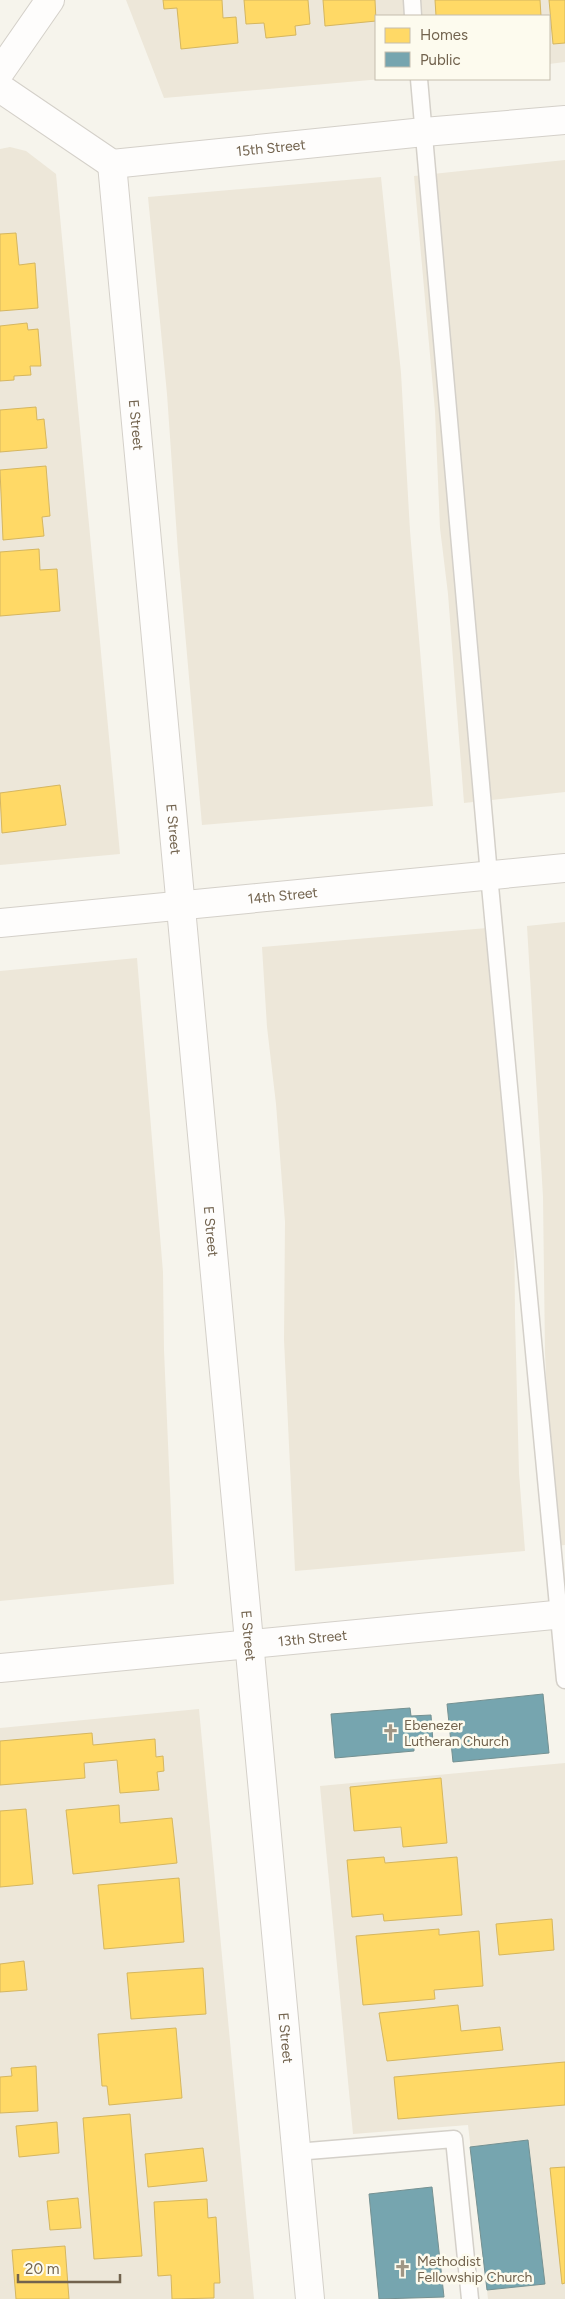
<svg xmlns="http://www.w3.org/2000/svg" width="565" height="2299" font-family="Figtree,sans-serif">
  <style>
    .residential { fill: #ede7d9 }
    .homes { fill: #ffd966; stroke: #d5b65f }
    .public { fill: #76a5af; stroke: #759192 }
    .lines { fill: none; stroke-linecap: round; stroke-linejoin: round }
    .lane-casing { stroke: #d4d0c9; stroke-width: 19 }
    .street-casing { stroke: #d4d0c9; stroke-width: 30 }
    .secondary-casing { stroke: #d4d0c9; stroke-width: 30 }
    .lane { stroke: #fefdfc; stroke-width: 16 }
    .street { stroke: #fefdfc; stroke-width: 28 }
    .secondary { stroke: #fefdfc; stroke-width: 28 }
    .labels { text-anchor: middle; stroke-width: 5; stroke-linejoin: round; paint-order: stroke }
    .street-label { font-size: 14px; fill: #72634e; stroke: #fdfbee }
    .poi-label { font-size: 14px; fill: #72634e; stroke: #fdfbee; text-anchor: start }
  </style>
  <rect width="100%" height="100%" fill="#f6f4ec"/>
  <!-- residential -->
  <g class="residential">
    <path d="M 126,0 L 565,0 L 565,62 L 549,64 L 549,16 L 376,16 L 376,79 L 382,79 L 164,98 Z"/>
    <path d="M 10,147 L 26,151 L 56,174 L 120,854 L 0,865 L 0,149 Z"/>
    <path d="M 565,160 L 565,792 L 464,803 L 448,594 L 440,528 L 435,411 L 414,176 Z"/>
    <path d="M 381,177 L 401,373 L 410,531 L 433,806 L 202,825 L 178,552 L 167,394 L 148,197 Z"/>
    <path d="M 565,922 L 565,1545 L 554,1546 L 545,1353 L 543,1197 L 527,926 Z"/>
    <path d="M 499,927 L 514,1199 L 515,1317 L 519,1473 L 525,1551 L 295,1571 L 284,1340 L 285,1222 L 276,1104 L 267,1027 L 262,947 Z"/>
    <path d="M 137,958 L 163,1272 L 164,1350 L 174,1584 L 0,1601 L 0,971 Z"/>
    <path d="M 199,1709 L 254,2299 L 0,2299 L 0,1728 Z"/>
    <path d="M 565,1763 L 565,2299 L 488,2299 L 468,2125 L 353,2134 L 320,1786 Z"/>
  </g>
  <!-- homes -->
  <g class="homes">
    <path d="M 163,0 L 222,0 L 223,18 L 236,17 L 238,43 L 181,49 L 177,8 L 164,9 Z"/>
    <path d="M 244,0 L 308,0 L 310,24 L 295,26 L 296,35 L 266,38 L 264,23 L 246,24 Z"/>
    <path d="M 323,0 L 375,0 L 376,21 L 325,26 Z"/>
    <path d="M 435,0 L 540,0 L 541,16 L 436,16 Z"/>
    <path d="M 549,0 L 565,0 L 565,43 L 553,44 Z"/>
    <path d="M 16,233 L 19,265 L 35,263 L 38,308 L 0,311 L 0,234 Z"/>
    <path d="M 27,323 L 28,330 L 38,329 L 41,366 L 30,366 L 31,375 L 14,376 L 14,380 L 0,381 L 0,326 Z"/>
    <path d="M 36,407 L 37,420 L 44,419 L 47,448 L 0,452 L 0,410 Z"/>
    <path d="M 46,466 L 50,516 L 42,517 L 44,536 L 3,540 L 0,470 Z"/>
    <path d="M 39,549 L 40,570 L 57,569 L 60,611 L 0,616 L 0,552 Z"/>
    <path d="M 60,785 L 66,825 L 2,833 L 0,793 Z"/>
    <path d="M 92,1733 L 93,1745 L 155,1739 L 156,1757 L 163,1756 L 164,1771 L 157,1772 L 159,1790 L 120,1793 L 117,1760 L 84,1763 L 85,1778 L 0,1785 L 0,1741 Z"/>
    <path d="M 441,1778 L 447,1843 L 403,1847 L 401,1827 L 354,1831 L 350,1787 Z"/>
    <path d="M 119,1805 L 120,1823 L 172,1818 L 177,1863 L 73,1874 L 66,1810 Z"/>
    <path d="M 26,1809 L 33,1884 L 0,1887 L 0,1811 Z"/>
    <path d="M 384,1857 L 385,1863 L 457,1857 L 462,1915 L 384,1921 L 383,1914 L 352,1917 L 347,1860 Z"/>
    <path d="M 179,1878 L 184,1942 L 104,1949 L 98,1885 Z"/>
    <path d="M 552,1919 L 554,1950 L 499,1955 L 496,1924 Z"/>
    <path d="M 439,1929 L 439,1935 L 479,1931 L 483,1986 L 434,1990 L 435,1999 L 363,2005 L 356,1936 Z"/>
    <path d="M 24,1961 L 27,1990 L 0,1992 L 0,1964 Z"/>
    <path d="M 203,1968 L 206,2014 L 131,2019 L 127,1973 Z"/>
    <path d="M 458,2005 L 461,2031 L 500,2027 L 503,2050 L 387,2061 L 379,2013 Z"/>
    <path d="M 176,2028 L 182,2098 L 109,2105 L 107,2086 L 102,2086 L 98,2034 Z"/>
    <path d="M 565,2062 L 565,2105 L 398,2119 L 394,2077 Z"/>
    <path d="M 36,2066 L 38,2111 L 0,2113 L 0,2077 L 12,2076 L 11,2068 Z"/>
    <path d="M 130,2114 L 142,2256 L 94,2259 L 83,2118 Z"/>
    <path d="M 57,2122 L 59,2153 L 19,2157 L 16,2126 Z"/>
    <path d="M 203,2148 L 207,2181 L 148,2187 L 145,2154 Z"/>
    <path d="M 565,2167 L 565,2283 L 562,2284 L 550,2168 Z"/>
    <path d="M 78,2198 L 81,2228 L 50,2230 L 47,2201 Z"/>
    <path d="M 207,2199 L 208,2218 L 216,2217 L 220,2283 L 214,2283 L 214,2298 L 172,2299 L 171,2275 L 158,2276 L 154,2202 Z"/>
    <path d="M 65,2246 L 69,2299 L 16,2299 L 12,2250 Z"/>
  </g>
  <!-- public -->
  <g class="public">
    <path d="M 543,1694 L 549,1753 L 453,1762 L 447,1704 Z"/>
    <path d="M 410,1708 L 411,1716 L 431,1715 L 433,1742 L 414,1744 L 414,1751 L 335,1758 L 331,1714 Z"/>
    <path d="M 528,2140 L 545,2284 L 487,2290 L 470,2147 Z"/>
    <path d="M 432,2187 L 444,2297 L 379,2299 L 369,2194 Z"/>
  </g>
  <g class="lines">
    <defs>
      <g id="lane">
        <path d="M 412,0 L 413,16"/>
        <path d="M 419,79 L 489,875 L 565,1680"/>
        <path d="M 296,2152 L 454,2139 L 470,2299"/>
      </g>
      <g id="street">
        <path id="s1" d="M 0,88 L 112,164 L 424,132 L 565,120"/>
        <path id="s2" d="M 112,164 L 310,2299"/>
        <path id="s3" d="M 0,923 L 565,868"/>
        <path id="s4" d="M 0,1668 L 565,1614"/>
      </g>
      <path id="secondary" d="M 0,72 L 50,0"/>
    </defs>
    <!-- lane casing -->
    <use href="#lane" class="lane-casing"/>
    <!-- street casing -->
    <use href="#street" class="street-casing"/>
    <!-- secondary casing -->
    <use href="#secondary" class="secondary-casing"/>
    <!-- lane -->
    <use href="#lane" class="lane"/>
    <!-- street -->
    <use href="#street" class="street"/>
    <!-- secondary -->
    <use href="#secondary" class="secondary"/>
  </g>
  <!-- icons -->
  <defs>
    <symbol id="church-bare" viewBox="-9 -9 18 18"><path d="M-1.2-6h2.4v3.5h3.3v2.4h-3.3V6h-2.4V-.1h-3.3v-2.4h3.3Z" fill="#a09685" stroke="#fdfbee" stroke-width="2.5" paint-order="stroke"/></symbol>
  </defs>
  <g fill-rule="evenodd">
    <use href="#church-bare" x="378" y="1720" width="25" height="25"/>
    <use href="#church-bare" x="390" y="2256" width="25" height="25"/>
  </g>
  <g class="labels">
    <!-- street labels -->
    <g class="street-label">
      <text dy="5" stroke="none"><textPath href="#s1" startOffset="295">15th Street</textPath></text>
      <text dy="5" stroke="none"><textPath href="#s2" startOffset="262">E Street</textPath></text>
      <text dy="5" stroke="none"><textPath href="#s2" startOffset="668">E Street</textPath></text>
      <text dy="5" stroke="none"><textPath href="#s3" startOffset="284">14th Street</textPath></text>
      <text dy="5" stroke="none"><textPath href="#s2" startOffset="1072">E Street</textPath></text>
      <text dy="5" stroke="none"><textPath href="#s2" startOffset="1478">E Street</textPath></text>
      <text dy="5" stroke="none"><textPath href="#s4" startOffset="314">13th Street</textPath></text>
      <text dy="5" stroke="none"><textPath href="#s2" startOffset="1882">E Street</textPath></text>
    </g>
    <!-- poi labels -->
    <g class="poi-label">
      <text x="404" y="1730">Ebenezer<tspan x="404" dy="16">Lutheran Church</tspan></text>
      <text x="417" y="2266">Methodist<tspan x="417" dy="16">Fellowship Church</tspan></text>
    </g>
  </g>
  <!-- legend -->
  <rect x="375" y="15" width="175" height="65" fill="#fdfbee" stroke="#c5beae"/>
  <rect x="385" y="28" width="25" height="15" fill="#ffd966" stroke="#c5beae"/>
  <text x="420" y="40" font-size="15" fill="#72634e">Homes</text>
  <rect x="385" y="52" width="25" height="15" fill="#76a5af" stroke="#c5beae"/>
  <text x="420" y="65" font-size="15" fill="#72634e">Public</text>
  <!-- scale -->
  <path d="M18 2274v8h102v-8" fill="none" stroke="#72634e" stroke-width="2.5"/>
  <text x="25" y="2274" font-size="15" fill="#72634e" stroke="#fdfbee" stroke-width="4" paint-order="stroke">20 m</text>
</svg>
